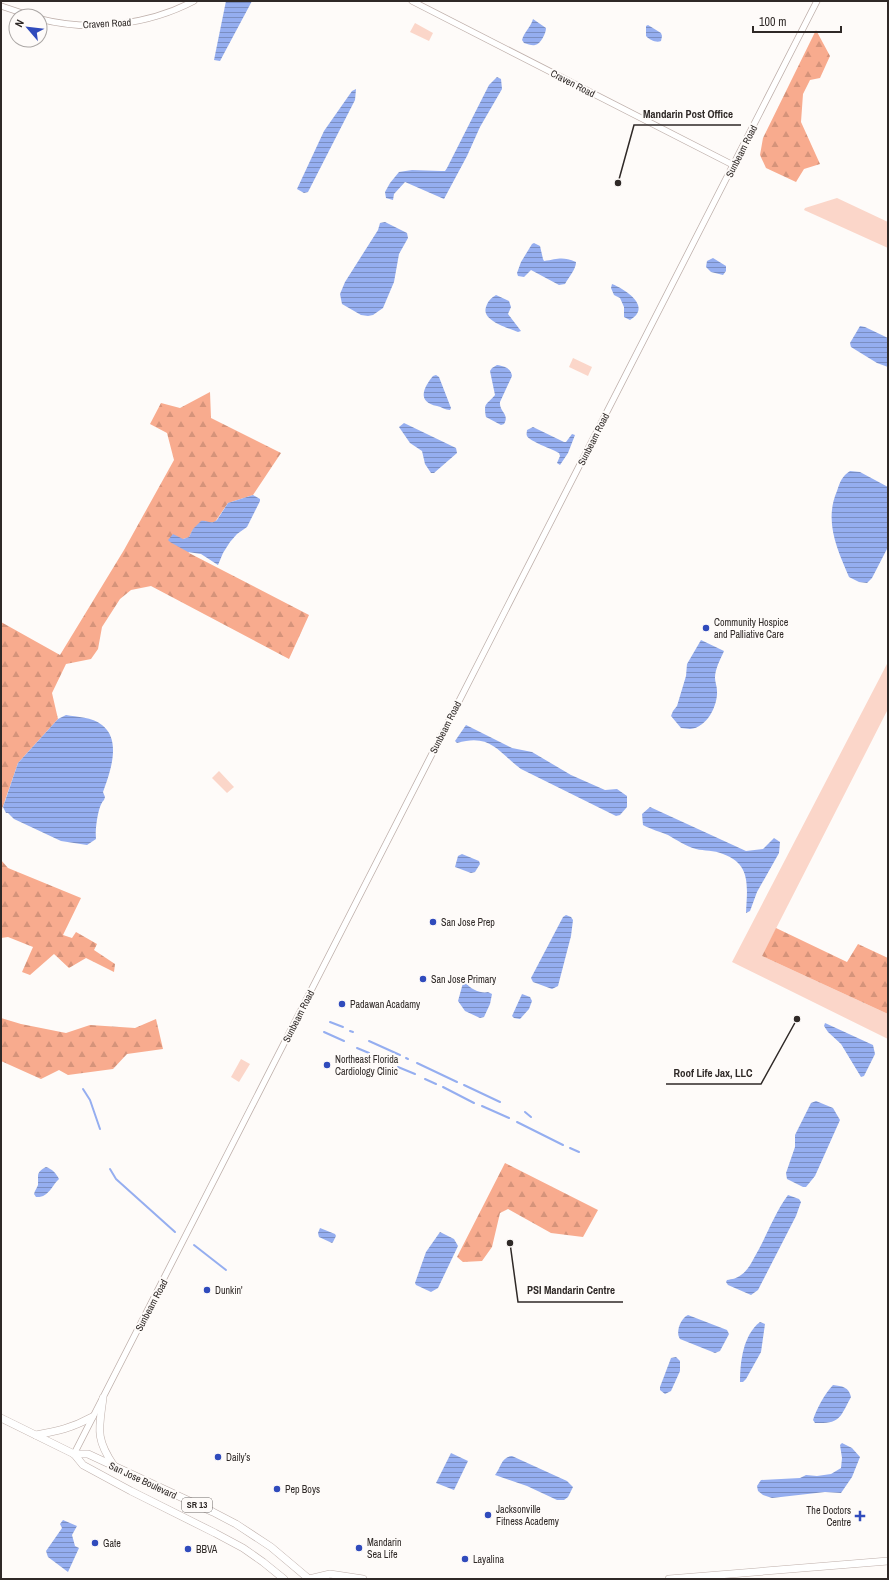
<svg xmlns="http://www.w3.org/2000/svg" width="889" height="1580" font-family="'Archivo Narrow',sans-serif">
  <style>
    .grass { fill: #fbd6c9 }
    .forest { fill: url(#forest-firs) }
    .water { fill: url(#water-rules) }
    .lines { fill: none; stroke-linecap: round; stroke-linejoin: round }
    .stream { stroke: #95aef0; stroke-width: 2 }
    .minor-casing { stroke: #beafaa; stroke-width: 7 }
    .major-casing { stroke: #beafaa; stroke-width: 8 }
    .minor { stroke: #fff; stroke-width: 5.5 }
    .major { stroke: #fff; stroke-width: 7 }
    .poi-dot { fill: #304bbc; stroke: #fefbf9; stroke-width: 1.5 }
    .labels { text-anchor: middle; stroke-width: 4; stroke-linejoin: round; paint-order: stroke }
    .shield { fill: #fefbf9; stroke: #6d6866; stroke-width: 1 }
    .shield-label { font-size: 9px; font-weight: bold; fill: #2f2927 }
    .street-label { font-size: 10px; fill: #2f2927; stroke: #fefbf9 }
    .poi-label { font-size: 10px; fill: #2f2927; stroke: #fefbf9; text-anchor: start }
    .leader { fill: none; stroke: #2f2927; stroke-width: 1.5 }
    .callout-dot { fill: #2f2927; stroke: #fefbf9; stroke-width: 1.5 }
    .callout-label { font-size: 11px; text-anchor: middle; font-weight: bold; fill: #2f2927; stroke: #fefbf9; stroke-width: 4; stroke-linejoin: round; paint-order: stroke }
  </style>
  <defs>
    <pattern id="forest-firs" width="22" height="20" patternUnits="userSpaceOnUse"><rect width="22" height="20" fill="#f8ab8e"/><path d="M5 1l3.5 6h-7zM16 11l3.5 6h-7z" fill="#d5937a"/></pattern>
    <pattern id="water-rules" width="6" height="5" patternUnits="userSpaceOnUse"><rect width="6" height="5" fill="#95aef0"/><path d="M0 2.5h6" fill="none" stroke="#7a8ec2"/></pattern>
  </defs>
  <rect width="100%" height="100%" fill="#fefbf9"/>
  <!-- grass -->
  <g class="grass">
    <path d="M 415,23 L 433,33 L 429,41 L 410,32 Z"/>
    <path d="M 837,198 L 888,222 L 888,248 L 804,210 L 805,208 Z"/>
    <path d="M 573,358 L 592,367 L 588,376 L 569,367 Z"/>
    <path d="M 888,662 L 888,709 L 762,956 L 888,1014 L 888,1039 L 732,962 Z"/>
    <path d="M 219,771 L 234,787 L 227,793 L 212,778 Z"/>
    <path d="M 241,1059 L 250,1064 L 239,1082 L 231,1077 Z"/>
  </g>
  <!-- forest -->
  <g class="forest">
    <path d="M 816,30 L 830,56 L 820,78 L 810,80 L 803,94 L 801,122 L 820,164 L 804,169 L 796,182 L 766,168 L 760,155 L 763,138 Z"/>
    <path d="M 210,392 L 211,418 L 281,453 L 253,495 L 228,503 L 215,522 L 208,523 L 205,521 L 192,531 L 189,537 L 183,539 L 189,553 L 309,615 L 289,659 L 151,586 L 131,590 L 120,599 L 102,627 L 98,649 L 91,659 L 66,664 L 52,693 L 58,719 L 18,763 L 1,812 L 1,622 L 60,655 L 124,550 L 174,460 L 167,433 L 150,424 L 161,403 L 180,408 Z"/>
    <path d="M 1,860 L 8,868 L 81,898 L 63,935 L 72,938 L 76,932 L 97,944 L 94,950 L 115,964 L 114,972 L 86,958 L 69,968 L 54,954 L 30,975 L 22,972 L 33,947 L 8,937 L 1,938 Z"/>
    <path d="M 776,928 L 847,962 L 858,944 L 888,958 L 888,1014 L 762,956 Z"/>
    <path d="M 1,1018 L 21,1024 L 66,1033 L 90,1025 L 135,1028 L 156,1019 L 163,1049 L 127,1054 L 113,1069 L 68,1075 L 59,1070 L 41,1079 L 1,1061 Z"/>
    <path d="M 505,1163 L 598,1210 L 583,1237 L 551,1233 L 508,1209 L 500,1213 L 492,1247 L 482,1261 L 463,1262 L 457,1257 Z"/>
  </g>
  <!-- water -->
  <g class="water">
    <path d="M 226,1 L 252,1 L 220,61 L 214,60 Z"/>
    <path d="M 533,19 L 546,28 C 546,33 541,44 535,45 C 532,46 528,44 524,43 L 522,40 C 524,32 531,27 533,19 Z"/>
    <path d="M 648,25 L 661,33 L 662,36 L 661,41 C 656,43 650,40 646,36 L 646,26 Z"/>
    <path d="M 497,77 L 501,79 L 502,89 L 480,127 L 467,156 L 444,199 L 405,182 L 394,194 L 393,200 L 386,198 L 385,192 L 390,183 L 399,172 L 412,170 L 441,171 L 445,171 L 447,168 L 489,85 Z"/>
    <path d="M 356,89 L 355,100 L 308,192 L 304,193 L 297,189 L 324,131 L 352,91 Z"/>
    <path d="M 385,222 L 407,233 L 408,238 L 399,254 L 394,282 L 383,308 L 373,315 L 368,316 L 361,315 L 342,304 L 340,294 L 345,282 L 378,230 L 380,223 Z"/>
    <path d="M 534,243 L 540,246 L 543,259 L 544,261 C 558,259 562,256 576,262 C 576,269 569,277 565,284 L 559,285 L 531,270 L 524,277 L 518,276 L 517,273 L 521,262 L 532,244 Z"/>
    <path d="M 713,258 L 726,266 L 726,271 L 723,275 L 711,272 L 706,267 L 707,261 Z"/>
    <path d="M 612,284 C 625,289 653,307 630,320 L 624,317 L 624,307 L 620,298 L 614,295 L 611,288 Z"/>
    <path d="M 496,295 L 509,301 L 511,307 L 508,314 L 521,331 L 518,332 C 509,328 481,321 486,307 C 488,301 491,298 496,295 Z"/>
    <path d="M 860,326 L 865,327 L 888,338 L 888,367 L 877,363 L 851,347 L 850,343 Z"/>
    <path d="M 497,365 C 504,366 511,368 512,376 L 500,402 C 499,412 510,414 504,424 L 501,425 L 486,417 C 483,402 487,405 495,395 L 490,371 L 492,368 Z"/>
    <path d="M 436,375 L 439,377 L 451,408 L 450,410 C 445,410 442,407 437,406 C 417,402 423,388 433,376 Z"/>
    <path d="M 404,423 L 456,448 L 457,453 L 434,473 L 431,473 L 425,464 L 422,451 L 410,443 L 399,427 Z"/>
    <path d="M 533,427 L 564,442 L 566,442 L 572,434 L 575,435 L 568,453 L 560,465 L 557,463 L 560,456 L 559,453 C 552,449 529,441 527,436 C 526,434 527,432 527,430 Z"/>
    <path d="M 850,471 L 860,472 L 888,487 L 888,547 L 872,578 L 867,583 L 859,582 L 849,577 C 837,549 824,521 837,491 C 840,482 842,476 850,471 Z"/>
    <path d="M 253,495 L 260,499 L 260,501 L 247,527 L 237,534 L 230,542 L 223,553 L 218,565 L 201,554 L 188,552 L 170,542 L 168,540 L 173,534 L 183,539 L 189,537 L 193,529 L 201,521 C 207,520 211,525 217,520 L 228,503 Z"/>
    <path d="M 701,640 L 724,651 C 720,660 715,669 715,678 C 715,682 717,686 717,691 C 718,705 707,728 690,729 C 688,729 684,728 681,728 L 671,716 L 673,711 L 677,706 L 686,676 L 687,664 Z"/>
    <path d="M 66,715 C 77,717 92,717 102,725 C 122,740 110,773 103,792 L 105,797 L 104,800 C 98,805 95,830 96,839 L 87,845 L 61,841 L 14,819 L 8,813 L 6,813 L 3,807 L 18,763 L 58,719 Z"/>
    <path d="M 466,725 L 512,748 L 532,752 L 571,775 L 605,790 L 617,789 L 627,796 L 627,807 L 620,815 L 616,816 L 521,769 C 498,752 491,733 457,743 L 455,741 Z"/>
    <path d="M 650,807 L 746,851 L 763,849 L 774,838 L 780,842 L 779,853 L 757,892 L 750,911 L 746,913 C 747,888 752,864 723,854 C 714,850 704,851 696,849 C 685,846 677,840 668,835 C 659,831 652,830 643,825 L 642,814 Z"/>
    <path d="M 462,854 L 479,861 L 480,864 L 475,872 L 471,873 L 455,867 L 458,856 Z"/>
    <path d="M 566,915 L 571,917 L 573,920 L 571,936 L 558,986 L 552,989 L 533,982 L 531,978 L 563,917 Z"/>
    <path d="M 463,983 L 467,984 C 470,989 482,994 488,992 L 492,994 L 490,1004 L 484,1017 L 480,1018 L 465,1011 L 458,1001 Z"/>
    <path d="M 522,994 L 530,997 L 532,1001 L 529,1009 L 520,1019 L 514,1018 L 512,1016 Z"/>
    <path d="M 825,1023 L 873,1045 L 875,1054 L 864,1076 L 861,1077 L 841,1044 L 828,1032 L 824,1026 Z"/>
    <path d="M 816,1101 L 833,1108 L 840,1120 L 815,1176 L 806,1187 L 803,1187 L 787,1179 L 786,1173 L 795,1147 L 795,1135 L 811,1103 Z"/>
    <path d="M 46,1167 C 52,1169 56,1173 59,1179 C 52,1185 49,1198 36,1197 L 34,1194 C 35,1190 37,1188 38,1185 C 39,1175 35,1173 46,1167 Z"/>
    <path d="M 788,1195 L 799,1199 L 801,1202 L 796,1216 L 758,1290 L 751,1295 L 728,1285 L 726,1282 L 727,1280 C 732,1279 736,1279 741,1275 C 747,1271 751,1264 754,1258 C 766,1238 774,1214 788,1195 Z"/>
    <path d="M 320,1228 L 335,1234 L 336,1236 L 333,1242 L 332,1243 L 319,1237 L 318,1233 Z"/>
    <path d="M 440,1232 L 454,1239 L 458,1246 L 438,1288 L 431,1292 L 416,1285 L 415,1283 L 426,1252 Z"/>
    <path d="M 688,1315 L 727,1330 L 729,1334 L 720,1351 L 715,1353 L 680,1339 C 675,1332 681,1318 688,1315 Z"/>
    <path d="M 760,1322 L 765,1324 L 761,1352 L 746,1379 L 743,1382 L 740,1382 C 740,1362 743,1335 760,1322 Z"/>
    <path d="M 676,1357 L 680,1361 L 680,1371 L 671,1391 L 665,1394 L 660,1390 L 660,1387 L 671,1358 Z"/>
    <path d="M 833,1385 C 842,1386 849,1387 851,1397 C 840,1417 841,1424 815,1423 L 813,1420 C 816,1410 825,1393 833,1385 Z"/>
    <path d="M 842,1443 L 852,1448 L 860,1457 L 852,1477 L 841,1493 L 825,1492 L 772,1498 L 763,1495 L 758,1491 L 757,1486 L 761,1480 L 800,1478 L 806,1475 L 817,1476 L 831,1474 L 841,1468 L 842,1458 L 840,1445 Z"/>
    <path d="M 451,1453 L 468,1461 L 454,1490 L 436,1483 Z"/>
    <path d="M 512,1456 L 567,1481 L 573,1487 L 568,1497 L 564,1500 L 557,1500 L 527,1486 L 495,1475 C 501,1468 501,1457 512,1456 Z"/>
    <path d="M 63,1520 L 77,1526 L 72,1535 L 75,1546 L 79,1548 L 68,1572 L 48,1557 L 46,1551 L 60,1531 L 62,1528 L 60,1524 Z"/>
  </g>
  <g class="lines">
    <!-- stream -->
    <g class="stream">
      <path d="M 330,1022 L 343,1027"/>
      <path d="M 350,1031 L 353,1032"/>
      <path d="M 324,1032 L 344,1041"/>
      <path d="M 369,1041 L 400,1055"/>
      <path d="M 357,1048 L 369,1053"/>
      <path d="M 375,1056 L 393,1064"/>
      <path d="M 406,1058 L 408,1059"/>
      <path d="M 417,1063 L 457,1082"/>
      <path d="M 398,1067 L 415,1074"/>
      <path d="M 425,1079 L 436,1084"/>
      <path d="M 464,1085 L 500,1102"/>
      <path d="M 443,1087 L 474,1103"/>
      <path d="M 83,1089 L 90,1100 L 100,1129"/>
      <path d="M 482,1106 L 509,1118"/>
      <path d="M 525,1112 L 531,1117"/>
      <path d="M 517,1122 L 563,1145"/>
      <path d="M 570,1148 L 579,1152"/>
      <path d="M 110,1169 L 116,1179 L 175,1232"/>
      <path d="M 194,1245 L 226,1270"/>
    </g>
    <defs>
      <g id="minor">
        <path d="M 412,1 L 733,165"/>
        <path d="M 1,6 L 31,16"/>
        <path d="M 40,19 C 91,32 148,25 194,1"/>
        <path d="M 74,1454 L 817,1"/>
      </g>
      <g id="major">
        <path d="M 103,1398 C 99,1429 95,1438 114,1466"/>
        <path d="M 1,1418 L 74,1454 L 83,1465 L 131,1491 L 215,1533 L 243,1548 L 263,1562 L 284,1579"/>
        <path d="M 36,1435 C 58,1431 72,1428 92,1417"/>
        <path d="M 74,1454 L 88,1454 L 213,1512 L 236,1524 L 271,1547 L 309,1579"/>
        <path d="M 309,1579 L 330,1574 L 363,1579"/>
        <path d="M 669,1579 L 888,1561"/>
      </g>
    </defs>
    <!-- minor casing -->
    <use href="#minor" class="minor-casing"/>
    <!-- major casing -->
    <use href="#major" class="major-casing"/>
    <!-- minor -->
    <use href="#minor" class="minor"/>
    <!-- major -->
    <use href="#major" class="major"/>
  </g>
  <!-- markers -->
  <g class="poi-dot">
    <circle cx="706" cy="628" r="4"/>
    <circle cx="433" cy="922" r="4"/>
    <circle cx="423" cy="979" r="4"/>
    <circle cx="342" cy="1004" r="4"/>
    <circle cx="327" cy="1065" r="4"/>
    <circle cx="207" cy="1290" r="4"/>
    <circle cx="218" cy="1457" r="4"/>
    <circle cx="277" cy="1489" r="4"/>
    <circle cx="488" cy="1515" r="4"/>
    <path d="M858 1510h4v4h4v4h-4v4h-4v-4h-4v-4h4z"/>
    <circle cx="95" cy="1543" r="4"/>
    <circle cx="359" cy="1548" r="4"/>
    <circle cx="188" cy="1549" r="4"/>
    <circle cx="465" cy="1559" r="4"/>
  </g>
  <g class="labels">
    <!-- shield labels -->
    <rect class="shield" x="182" y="1498" width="30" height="14" rx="3"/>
    <g class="shield-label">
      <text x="197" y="1508">SR 13</text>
    </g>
    <!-- street labels -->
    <g class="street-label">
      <text transform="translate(107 23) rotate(-3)" y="4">Craven Road</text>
      <text transform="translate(573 83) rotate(27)" y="4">Craven Road</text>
      <text transform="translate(741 151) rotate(-63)" y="4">Sunbeam Road</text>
      <text transform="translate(593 439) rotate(-63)" y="4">Sunbeam Road</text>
      <text transform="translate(445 727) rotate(-63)" y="4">Sunbeam Road</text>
      <text transform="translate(298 1016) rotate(-63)" y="4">Sunbeam Road</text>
      <text transform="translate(151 1305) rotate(-62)" y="4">Sunbeam Road</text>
      <text transform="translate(143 1480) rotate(25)" y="4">San Jose Boulevard</text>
    </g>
    <!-- poi labels -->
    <g class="poi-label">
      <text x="714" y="626">Community Hospice<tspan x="714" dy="12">and Palliative Care</tspan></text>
      <text x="441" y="926">San Jose Prep</text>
      <text x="431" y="983">San Jose Primary</text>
      <text x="350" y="1008">Padawan Acadamy</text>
      <text x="335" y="1063">Northeast Florida<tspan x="335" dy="12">Cardiology Clinic</tspan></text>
      <text x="215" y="1294">Dunkin'</text>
      <text x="226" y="1461">Daily’s</text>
      <text x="285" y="1493">Pep Boys</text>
      <text x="496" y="1513">Jacksonville<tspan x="496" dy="12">Fitness Academy</tspan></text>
      <text x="851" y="1514" text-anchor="end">The Doctors<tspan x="851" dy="12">Centre</tspan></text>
      <text x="367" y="1546">Mandarin<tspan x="367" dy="12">Sea Life</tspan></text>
      <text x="103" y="1547">Gate</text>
      <text x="196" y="1553">BBVA</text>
      <text x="473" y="1563">Layalina</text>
    </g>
  </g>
  <!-- callouts -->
  <path class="leader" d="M618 183L634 125H741M797 1019L761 1084H666M510 1243L518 1302H623"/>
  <g class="callout-dot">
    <circle cx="618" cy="183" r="4"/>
    <circle cx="797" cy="1019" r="4"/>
    <circle cx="510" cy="1243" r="4"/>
  </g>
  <g class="callout-label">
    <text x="688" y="118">Mandarin Post Office</text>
    <text x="713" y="1077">Roof Life Jax, LLC</text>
    <text x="571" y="1294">PSI Mandarin Centre</text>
  </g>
  <!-- border -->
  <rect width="889" height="1580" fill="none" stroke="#2f2927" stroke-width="4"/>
  <!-- north arrow -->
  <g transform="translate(28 28) rotate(298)"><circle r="19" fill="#fefbf9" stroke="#aba7a5"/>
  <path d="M0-3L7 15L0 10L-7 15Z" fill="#304bbc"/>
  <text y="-6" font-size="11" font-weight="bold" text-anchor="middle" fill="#2f2927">N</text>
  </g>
  <!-- scale -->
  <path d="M753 26v6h88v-6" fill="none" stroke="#2f2927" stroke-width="2"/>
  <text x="759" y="26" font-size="12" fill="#2f2927" stroke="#fefbf9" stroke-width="3" paint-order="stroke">100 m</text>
</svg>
